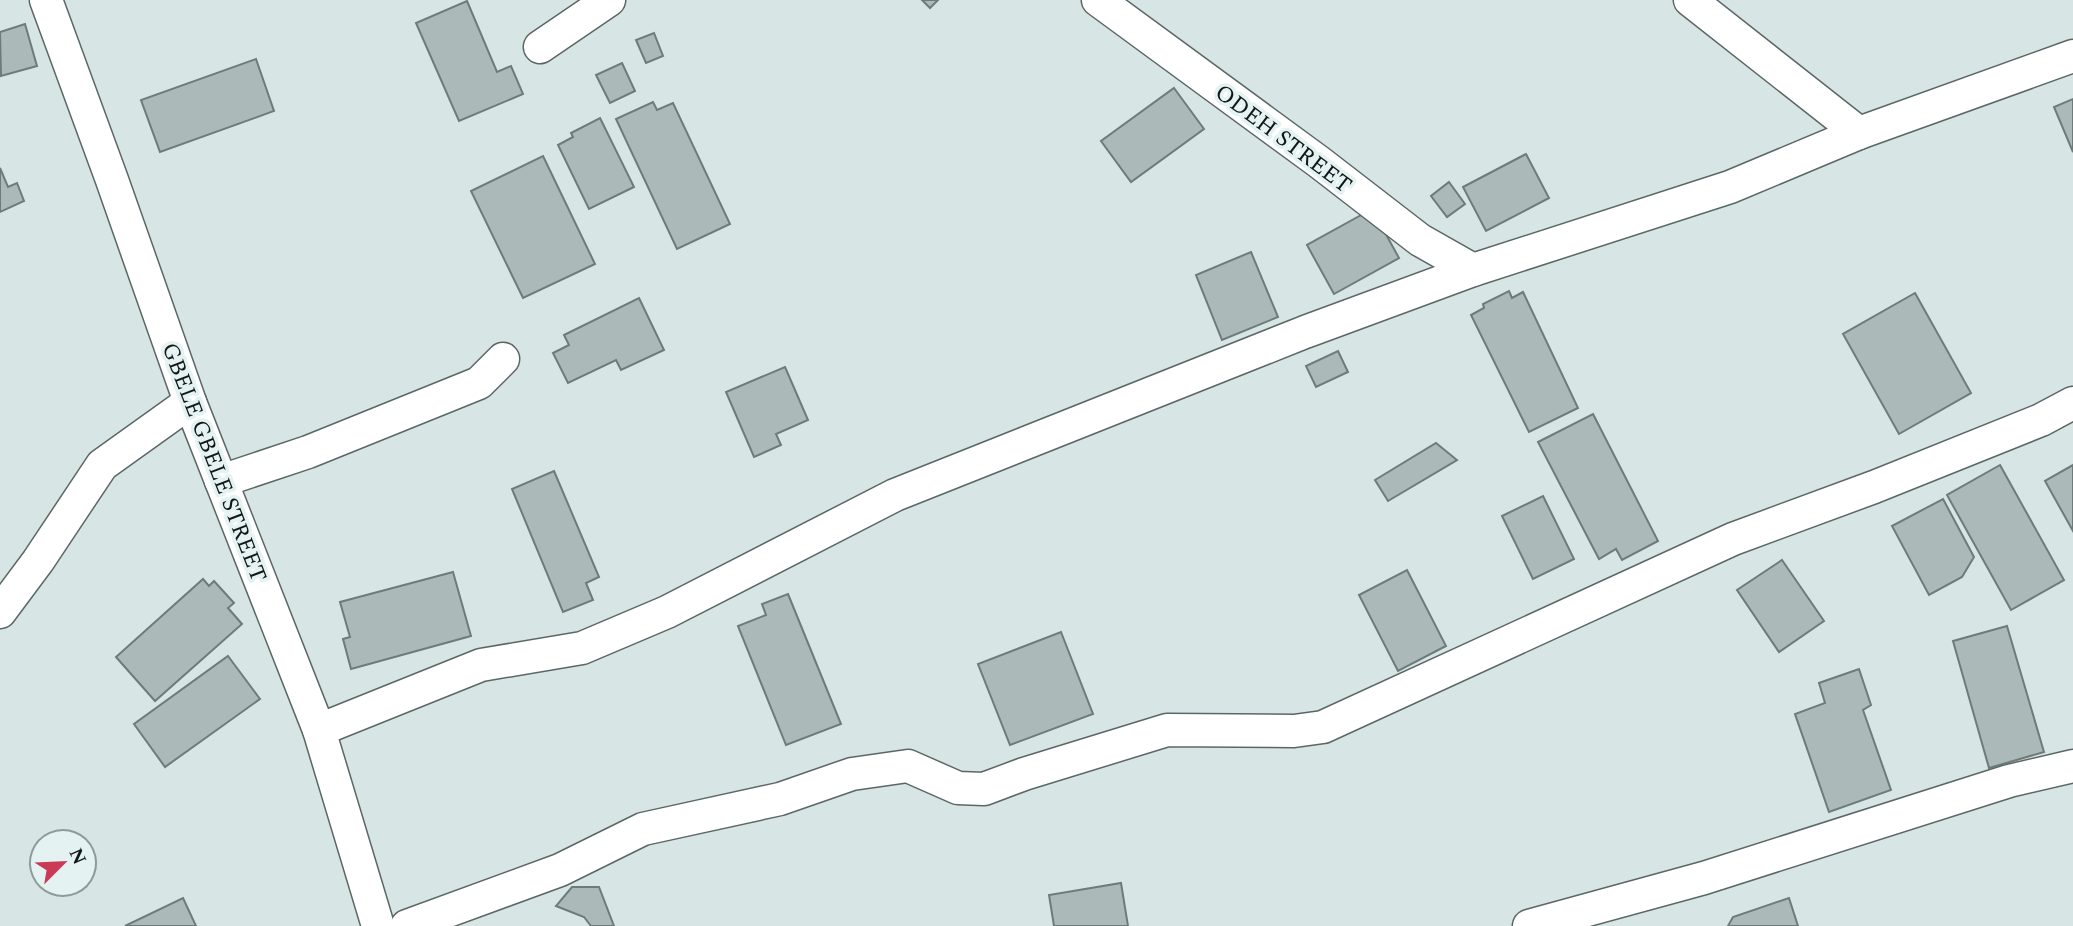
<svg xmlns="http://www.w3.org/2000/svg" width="2073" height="926" font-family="Spectral,serif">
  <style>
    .building { fill: #acb9b9; stroke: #6e7b7b; stroke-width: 2 }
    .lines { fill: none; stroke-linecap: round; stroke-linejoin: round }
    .minor-casing { stroke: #5b6766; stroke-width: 35 }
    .minor { stroke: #fff; stroke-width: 32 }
    .labels { text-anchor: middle; stroke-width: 7; stroke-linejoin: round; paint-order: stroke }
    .street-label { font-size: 23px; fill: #111616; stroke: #e4f2f2 }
  </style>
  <rect width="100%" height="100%" fill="#d7e5e4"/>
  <!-- building -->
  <g class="building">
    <path d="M 922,0 L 938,0 L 930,8 Z"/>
    <path d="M 467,1 L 497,72 L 511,66 L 523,94 L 459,121 L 416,23 Z"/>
    <path d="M 25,24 L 37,66 L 1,76 L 0,32 Z"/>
    <path d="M 654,33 L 663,56 L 646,63 L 636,40 Z"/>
    <path d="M 256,59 L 274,111 L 160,152 L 141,100 Z"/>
    <path d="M 622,63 L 635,91 L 610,103 L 596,75 Z"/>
    <path d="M 1174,88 L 1204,129 L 1131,182 L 1101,141 Z"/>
    <path d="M 2073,99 L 2073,152 L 2054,107 Z"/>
    <path d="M 653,102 L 657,110 L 673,103 L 730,224 L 677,249 L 616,119 Z"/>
    <path d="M 600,118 L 634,187 L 589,209 L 558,145 L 573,137 L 571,133 Z"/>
    <path d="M 1526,154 L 1549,198 L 1486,231 L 1463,187 Z"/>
    <path d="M 543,156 L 595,264 L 523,298 L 471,191 Z"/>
    <path d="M 0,168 L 8,187 L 17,183 L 24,201 L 0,212 Z"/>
    <path d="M 1449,182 L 1465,204 L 1447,217 L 1431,196 Z"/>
    <path d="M 1372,209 L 1399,258 L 1334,294 L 1307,245 Z"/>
    <path d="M 1251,252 L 1278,317 L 1222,340 L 1196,275 Z"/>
    <path d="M 1509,291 L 1512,298 L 1523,292 L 1578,408 L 1529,432 L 1471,315 L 1484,308 L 1483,304 Z"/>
    <path d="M 1915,293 L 1971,393 L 1899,434 L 1843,334 Z"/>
    <path d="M 639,298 L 664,350 L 621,370 L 616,360 L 568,383 L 553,353 L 569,345 L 564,335 Z"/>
    <path d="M 1338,351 L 1348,372 L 1316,387 L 1306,366 Z"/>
    <path d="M 785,367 L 808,420 L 776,434 L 781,445 L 754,457 L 726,392 Z"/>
    <path d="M 1593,414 L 1658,541 L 1622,560 L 1616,549 L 1599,559 L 1538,442 Z"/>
    <path d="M 1436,443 L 1457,460 L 1388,501 L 1375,480 Z"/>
    <path d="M 2000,465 L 2064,580 L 2011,610 L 1947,495 Z"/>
    <path d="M 2073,465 L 2073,531 L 2045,481 Z"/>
    <path d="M 554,471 L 599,577 L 586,583 L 593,600 L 563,612 L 512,489 Z"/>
    <path d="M 1543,496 L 1574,559 L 1533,579 L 1502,516 Z"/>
    <path d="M 1943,499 L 1974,557 L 1962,577 L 1929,595 L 1892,526 Z"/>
    <path d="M 1782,560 L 1824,621 L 1779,652 L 1737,590 Z"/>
    <path d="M 1407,570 L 1446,646 L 1398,671 L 1359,595 Z"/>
    <path d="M 453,572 L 471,636 L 351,669 L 343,639 L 350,637 L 340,602 Z"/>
    <path d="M 203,579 L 209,586 L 214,581 L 234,603 L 228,608 L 242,624 L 155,701 L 116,657 Z"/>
    <path d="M 788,594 L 841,724 L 786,745 L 738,626 L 766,615 L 762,604 Z"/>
    <path d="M 2007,626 L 2044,752 L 1989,768 L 1953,641 Z"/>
    <path d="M 1061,632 L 1093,714 L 1010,745 L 978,664 Z"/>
    <path d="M 228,656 L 260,699 L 165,767 L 134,724 Z"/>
    <path d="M 1859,669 L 1871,705 L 1863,710 L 1891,790 L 1829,812 L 1795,714 L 1825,703 L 1819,683 Z"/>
    <path d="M 1121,883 L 1128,926 L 1054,926 L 1049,895 Z"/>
    <path d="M 572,887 L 599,887 L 614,926 L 591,926 L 584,917 L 556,906 Z"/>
    <path d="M 183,898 L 196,926 L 125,926 Z"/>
    <path d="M 1789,898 L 1798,926 L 1728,926 L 1733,917 Z"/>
  </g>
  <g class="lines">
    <defs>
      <g id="minor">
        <path d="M 46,0 L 112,180 L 190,402 L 319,730 L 378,926"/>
        <path d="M 1098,0 L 1319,162 L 1420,240 L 1473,270"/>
        <path d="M 1690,0 L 1859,133"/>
        <path d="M 540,47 L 609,0"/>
        <path d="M 221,481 L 308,452 L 479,383 L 503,359"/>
        <path d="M 0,612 L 38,561 L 102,465 L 190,402"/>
        <path d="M 319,730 L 481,665 L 582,648 L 667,612 L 895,495 L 1305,332 L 1473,270 L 1730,187 L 1859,133 L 2073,56"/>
        <path d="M 407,926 L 560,870 L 643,829 L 780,799 L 852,774 L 908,766 L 958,788 L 984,789 L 1024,774 L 1167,730 L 1294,731 L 1323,727 L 1733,539 L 1874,487 L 2041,420 L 2073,403"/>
        <path d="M 1529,926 L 1704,878 L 2009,781 L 2073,766"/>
      </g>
    </defs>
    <!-- minor casing -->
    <use href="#minor" class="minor-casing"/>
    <!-- minor -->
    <use href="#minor" class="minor"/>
  </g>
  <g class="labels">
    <!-- street labels -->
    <g class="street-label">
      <text transform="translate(1284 138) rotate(37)" y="8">ODEH STREET</text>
      <text transform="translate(215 462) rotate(69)" y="8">GBELE GBELE STREET</text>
    </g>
  </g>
  <!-- north arrow -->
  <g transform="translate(63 863) rotate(66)"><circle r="33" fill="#e4f2f2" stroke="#909a9a" stroke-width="2"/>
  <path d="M0-5L12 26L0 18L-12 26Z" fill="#ca3a56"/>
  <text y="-10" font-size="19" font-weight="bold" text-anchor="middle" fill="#111616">N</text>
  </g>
</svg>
